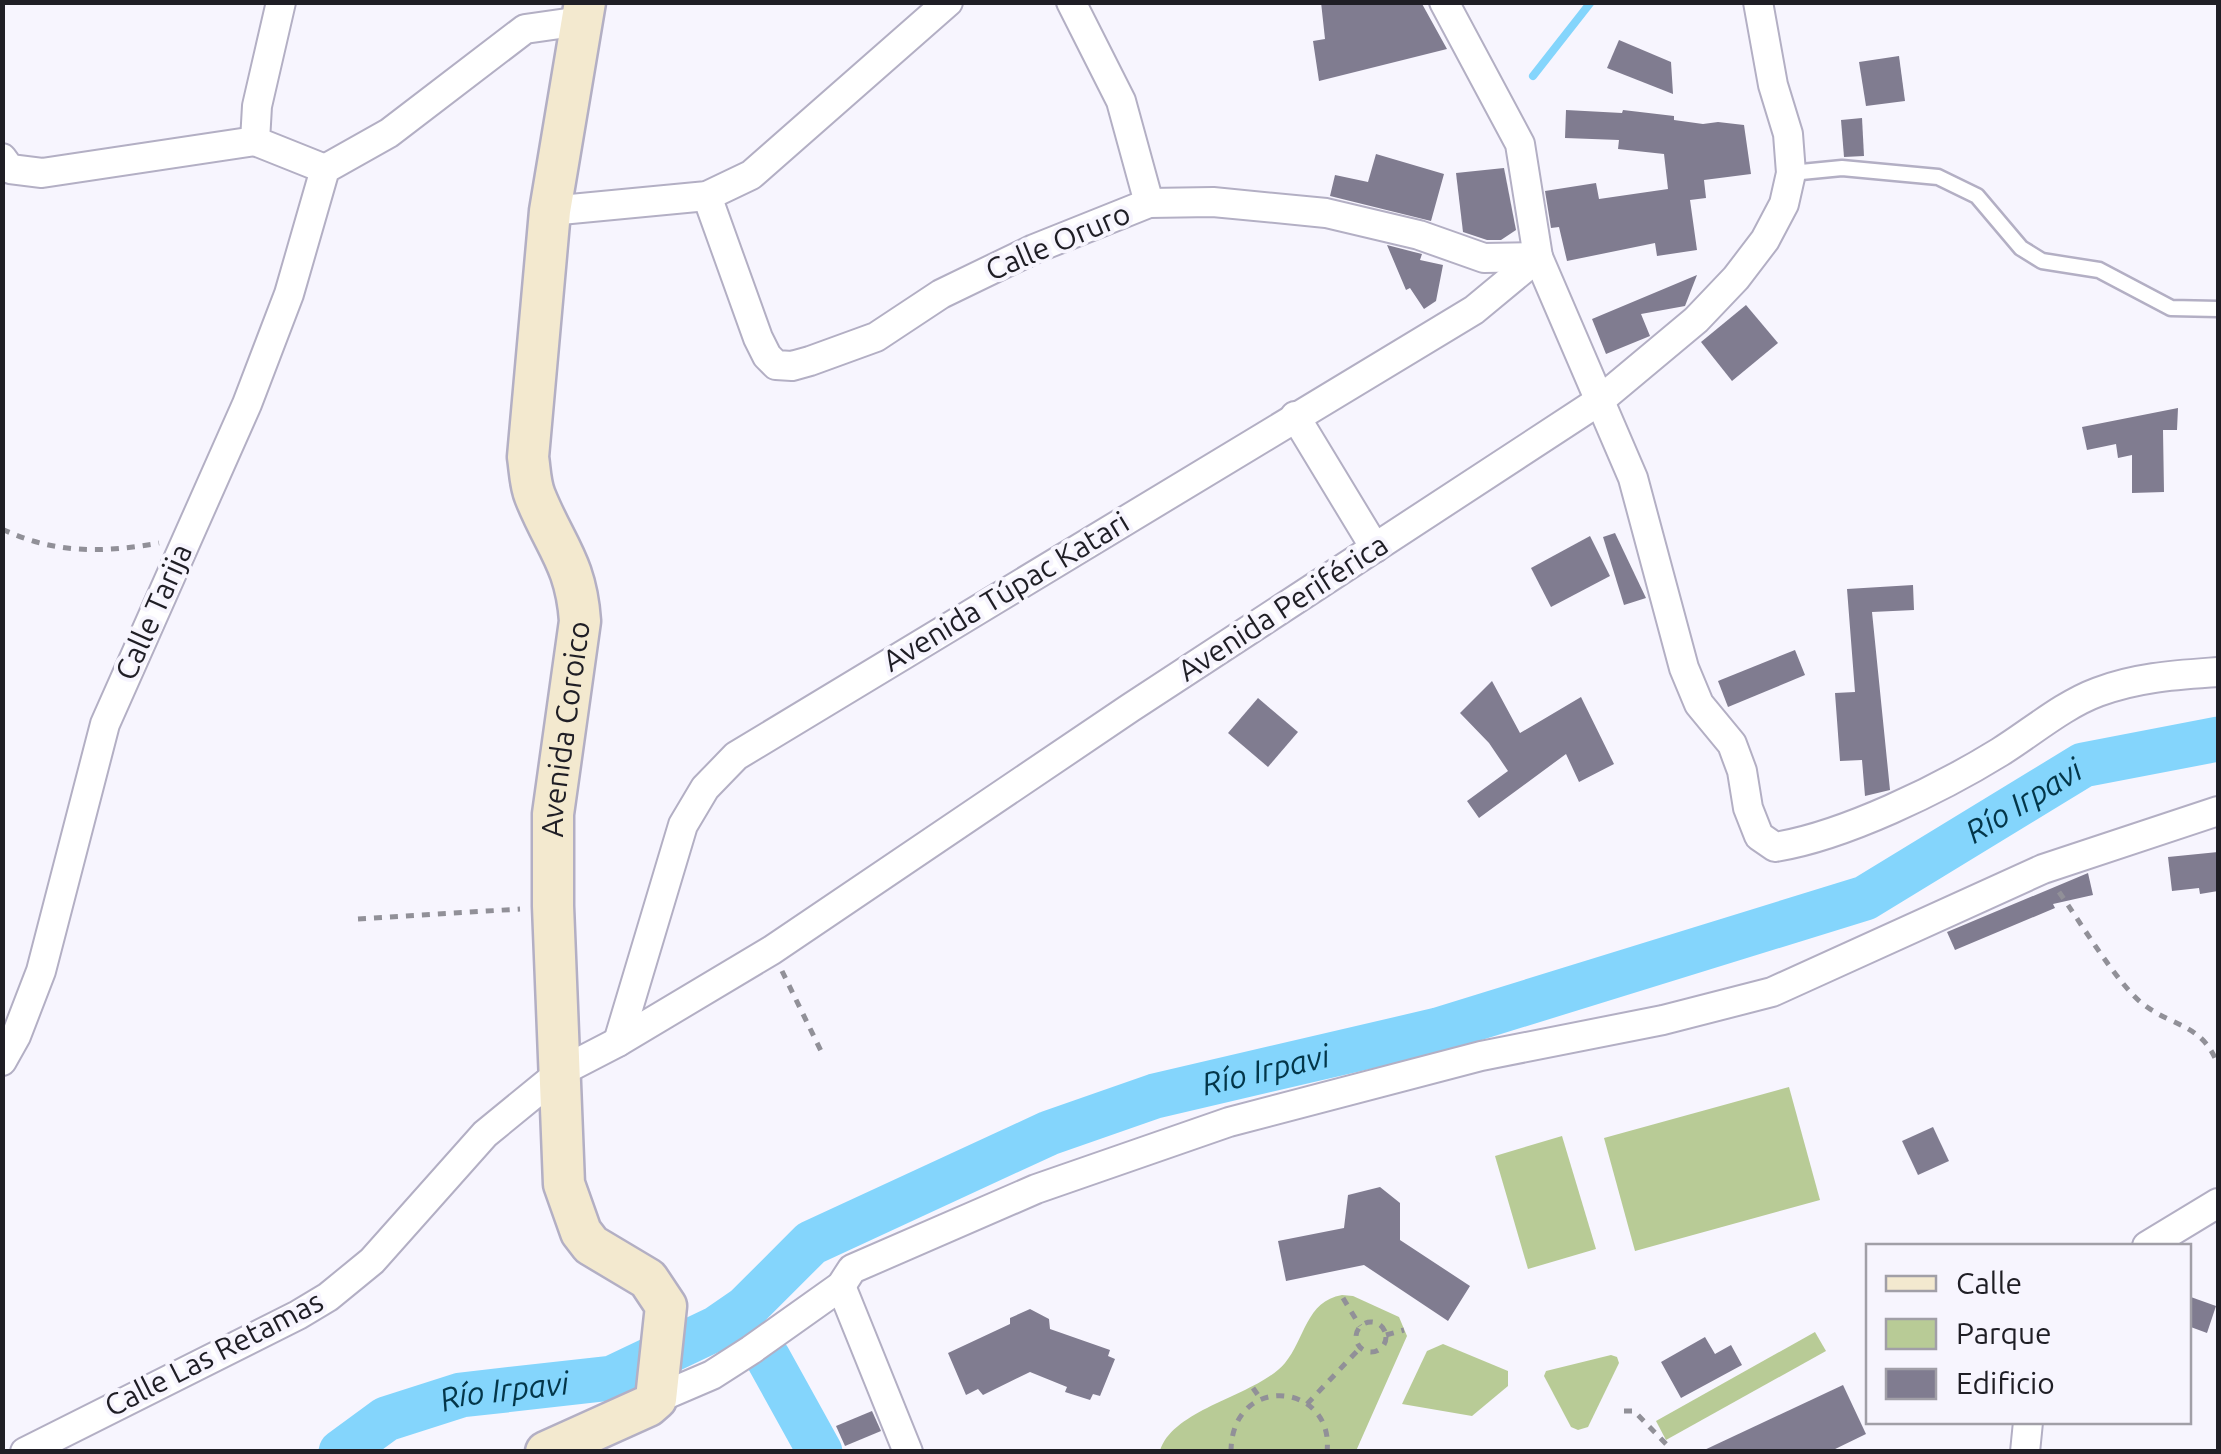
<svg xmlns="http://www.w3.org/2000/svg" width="2221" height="1454" font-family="Ubuntu,sans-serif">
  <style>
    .green { fill: #b8cb96 }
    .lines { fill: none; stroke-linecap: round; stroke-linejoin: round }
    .stream { stroke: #84d5fc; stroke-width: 8 }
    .river { stroke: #84d5fc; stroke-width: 45 }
    .building { fill: #807c90 }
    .lane-casing { stroke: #b3afc4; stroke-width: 19 }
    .street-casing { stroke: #b3afc4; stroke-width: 32 }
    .secondary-casing { stroke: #b3afc4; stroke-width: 45 }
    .path { stroke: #919098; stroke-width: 5; stroke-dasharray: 8 8; stroke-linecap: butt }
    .lane { stroke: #fff; stroke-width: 14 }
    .street { stroke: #fff; stroke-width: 28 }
    .secondary { stroke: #f3e9cf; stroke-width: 40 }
    .labels { text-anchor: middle; stroke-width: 8; stroke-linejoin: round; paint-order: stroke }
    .street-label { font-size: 30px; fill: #1f1e25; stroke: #f7f5fe }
    .water-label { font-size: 32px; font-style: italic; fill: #033649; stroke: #f7f5fe }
  </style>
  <rect width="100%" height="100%" fill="#f7f5fe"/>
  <!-- green -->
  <g class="green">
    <path d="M 1789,1087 L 1820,1200 L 1635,1251 L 1604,1138 Z"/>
    <path d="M 1562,1136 L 1596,1249 L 1528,1269 L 1495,1156 Z"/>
    <path d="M 1342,1295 L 1353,1296 L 1399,1317 L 1407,1336 L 1356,1451 L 1160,1451 C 1173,1408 1257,1396 1285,1363 C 1305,1339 1306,1301 1342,1295 Z"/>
    <path d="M 1815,1332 L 1826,1351 L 1666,1440 L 1656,1421 Z"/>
    <path d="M 1443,1344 L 1508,1371 L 1508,1386 L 1472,1416 L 1402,1404 L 1427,1351 Z"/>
    <path d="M 1611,1355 L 1617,1357 L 1619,1363 L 1588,1427 L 1578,1430 L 1571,1427 L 1544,1376 L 1546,1371 Z"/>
  </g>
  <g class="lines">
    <!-- stream -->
    <path class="stream" d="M 1533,76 L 1591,2"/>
    <!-- river -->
    <g class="river">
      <path d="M 768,1358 L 820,1452"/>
      <path id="s1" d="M 341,1452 L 386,1419 L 461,1395 L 612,1378 L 717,1328 L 746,1308 L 811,1243 L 1049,1133 L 1155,1096 L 1438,1030 L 1865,898 L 2083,765 L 2218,739"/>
    </g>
  </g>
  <!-- building -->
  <g class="building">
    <path d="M 1321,2 L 1421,2 L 1447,49 L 1319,81 L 1313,41 L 1325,39 Z"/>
    <path d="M 1619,40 L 1671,62 L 1673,94 L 1607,68 Z"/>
    <path d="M 1899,56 L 1905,101 L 1866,106 L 1859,62 Z"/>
    <path d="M 1566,110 L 1622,113 L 1623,110 L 1674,116 L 1674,120 L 1703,124 L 1718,122 L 1744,125 L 1751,174 L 1704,180 L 1706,198 L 1690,200 L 1697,250 L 1657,256 L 1655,243 L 1567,261 L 1559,227 L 1551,228 L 1545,191 L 1596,183 L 1599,199 L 1668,189 L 1664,154 L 1618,149 L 1619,140 L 1565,138 Z"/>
    <path d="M 1862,118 L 1864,156 L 1844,157 L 1841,120 Z"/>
    <path d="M 1376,154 L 1444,174 L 1431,221 L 1330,196 L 1335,175 L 1368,182 Z"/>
    <path d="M 1504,168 L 1516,230 L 1501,240 L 1487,240 L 1463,232 L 1456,173 Z"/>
    <path d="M 1387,245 L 1414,252 L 1422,254 L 1420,260 L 1443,265 L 1436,301 L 1424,309 L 1410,288 L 1406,290 Z"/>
    <path d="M 1697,275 L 1685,306 L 1641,314 L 1650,336 L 1606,354 L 1592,319 Z"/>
    <path d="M 1746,305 L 1778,343 L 1732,381 L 1701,342 Z"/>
    <path d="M 2178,408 L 2177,430 L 2163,430 L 2164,492 L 2132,493 L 2132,455 L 2118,458 L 2116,444 L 2087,450 L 2082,427 Z"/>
    <path d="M 1615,533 L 1646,598 L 1624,605 L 1603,537 Z"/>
    <path d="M 1590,536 L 1610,576 L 1551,607 L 1531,568 Z"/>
    <path d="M 1913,585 L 1914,610 L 1872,612 L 1890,790 L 1865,796 L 1862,760 L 1840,761 L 1835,693 L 1855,692 L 1847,589 Z"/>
    <path d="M 1795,650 L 1805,675 L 1728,707 L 1718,681 Z"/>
    <path d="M 1492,681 L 1520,733 L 1581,697 L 1614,764 L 1579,782 L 1566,754 L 1479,818 L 1467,801 L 1508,771 L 1489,743 L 1460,713 Z"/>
    <path d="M 1258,698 L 1298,732 L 1268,767 L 1228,733 Z"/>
    <path d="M 2218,852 L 2218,891 L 2200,894 L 2199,888 L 2172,891 L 2168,857 Z"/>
    <path d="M 2088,873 L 2093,895 L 2053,904 L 2055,908 L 1955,950 L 1947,932 Z"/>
    <path d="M 1933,1127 L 1949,1161 L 1918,1175 L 1902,1141 Z"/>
    <path d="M 1380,1187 L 1400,1203 L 1400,1240 L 1470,1286 L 1448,1321 L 1364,1265 L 1286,1281 L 1278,1241 L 1344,1228 L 1348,1195 Z"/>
    <path d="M 2188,1296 L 2216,1306 L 2207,1333 L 2188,1326 Z"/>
    <path d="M 1030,1309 L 1049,1319 L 1050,1329 L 1110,1350 L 1108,1356 L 1115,1359 L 1100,1396 L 1093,1394 L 1090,1400 L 1065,1392 L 1067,1387 L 1030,1372 L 983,1395 L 978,1389 L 966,1395 L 948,1353 L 1010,1324 L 1010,1318 Z"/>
    <path d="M 1705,1337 L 1715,1354 L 1731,1345 L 1742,1365 L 1681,1398 L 1661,1362 Z"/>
    <path d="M 1843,1385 L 1866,1434 L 1829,1452 L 1700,1452 Z"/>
    <path d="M 872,1411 L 881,1431 L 845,1446 L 836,1426 Z"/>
  </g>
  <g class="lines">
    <defs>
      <path id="lane" d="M 1791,173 L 1842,168 L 1938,177 L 1977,196 L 2021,248 L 2042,261 L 2099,270 L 2171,308 L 2218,309"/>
      <g id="street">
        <path d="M 281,2 L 257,106 L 255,141 L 325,169"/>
        <path d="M 1071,2 L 1121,101 L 1149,203"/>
        <path d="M 1444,2 L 1520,144 L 1538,257 L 1633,478 L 1684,668 L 1699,704 L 1732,744 L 1742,771 L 1748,808 L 1759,836 L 1775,847 C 1844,836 1940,789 2000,752 C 2032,732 2063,705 2098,692 C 2137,677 2177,675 2218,672"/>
        <path d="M 2,158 L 10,169 L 42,173 L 255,141"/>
        <path d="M 707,196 L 758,338 L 767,356 L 776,365 L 792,366 L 810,361 L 876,337 L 941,294 L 1034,249 L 1149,203 L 1213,202 L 1326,213 L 1419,235 L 1484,258 L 1538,257"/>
        <path d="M 550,211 L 707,196 L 751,175 L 948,2"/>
        <path d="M 1295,416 L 1375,548"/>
        <path d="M 618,1042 L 683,825 L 705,788 L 736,756 L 1474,310 L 1538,257"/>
        <path d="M 2,1061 L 16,1036 L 41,971 L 105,724 L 247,404 L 289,294 L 325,169 L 389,133 L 525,29 L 581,21"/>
        <path d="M 2147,1246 L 2218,1203"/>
        <path d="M 841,1286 L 908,1452"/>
        <path d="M 656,1399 L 712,1375 L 751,1350 L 841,1286 L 852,1269 L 1036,1189 L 1229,1122 L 1481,1056 L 1663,1020 L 1772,992 L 2043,869 L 2218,811"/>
        <path d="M 25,1452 L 298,1315 L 328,1297 L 372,1261 L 485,1134 L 562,1071 L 618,1042 L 772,950 L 1130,708 L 1599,401 L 1696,320 L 1736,278 L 1765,240 L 1784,204 L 1791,173 L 1788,134 L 1773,85 L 1758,2"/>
        <path d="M 2025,1452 L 2028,1422"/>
      </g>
      <g id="secondary">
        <path id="s2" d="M 546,1452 L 648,1406 L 656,1399 L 666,1306 L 648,1279 L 591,1245 L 581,1232 L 564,1184 L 553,906 L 553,814 L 580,621 C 576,563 555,546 535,496 C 530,484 530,470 528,457 L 550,211 L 585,2"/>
      </g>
    </defs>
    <!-- lane casing -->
    <use href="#lane" class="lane-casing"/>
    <!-- street casing -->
    <use href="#street" class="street-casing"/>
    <!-- secondary casing -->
    <use href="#secondary" class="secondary-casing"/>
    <!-- path -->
    <g class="path">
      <path d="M 2,529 C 54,554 104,553 159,543"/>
      <path d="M 2059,892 C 2079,920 2118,985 2143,1004 C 2174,1028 2202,1023 2218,1065"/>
      <path d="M 358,919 L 520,909"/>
      <path d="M 782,971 L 822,1053"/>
      <path d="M 1343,1298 L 1360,1326"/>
      <circle cx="1371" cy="1337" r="15"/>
      <path d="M 1386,1335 L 1404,1330"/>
      <path d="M 1253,1388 L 1260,1398"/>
      <path d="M 1307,1404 L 1360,1348"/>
      <path d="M 1624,1411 L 1634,1411 L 1667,1445"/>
      <path d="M 1231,1452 C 1231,1372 1335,1382 1327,1452"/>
    </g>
    <!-- lane -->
    <use href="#lane" class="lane"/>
    <!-- street -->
    <use href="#street" class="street"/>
    <!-- secondary -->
    <use href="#secondary" class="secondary"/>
  </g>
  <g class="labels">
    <!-- street labels -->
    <g class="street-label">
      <text transform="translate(1058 242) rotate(-23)" y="10">Calle Oruro</text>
      <text transform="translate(1006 592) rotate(-31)" y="10">Avenida Túpac Katari</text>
      <text transform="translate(1283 608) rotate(-33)" y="10">Avenida Periférica</text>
      <text transform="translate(154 612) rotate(-66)" y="10">Calle Tarija</text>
      <text dy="10" stroke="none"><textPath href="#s2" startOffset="838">Avenida Coroico</textPath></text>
      <text transform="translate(214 1354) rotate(-27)" y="10">Calle Las Retamas</text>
    </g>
    <!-- water labels -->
    <g class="water-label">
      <text dy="11" stroke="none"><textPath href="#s1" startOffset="1828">Río Irpavi</textPath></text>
      <text dy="11" stroke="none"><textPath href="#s1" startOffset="1018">Río Irpavi</textPath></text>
      <text dy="11" stroke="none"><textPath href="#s1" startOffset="178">Río Irpavi</textPath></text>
    </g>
  </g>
  <!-- border -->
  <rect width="2221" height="1454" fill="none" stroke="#1f1e25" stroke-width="10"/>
  <!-- legend -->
  <rect x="1866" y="1244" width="325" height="180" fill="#f7f5fe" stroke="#a19fa7" stroke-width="2.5"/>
  <rect x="1886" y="1276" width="50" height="15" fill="#f3e9cf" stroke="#a19fa7" stroke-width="2.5"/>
  <text x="1956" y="1294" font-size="30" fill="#1f1e25">Calle</text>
  <rect x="1886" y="1319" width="50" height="30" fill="#b8cb96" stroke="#a19fa7" stroke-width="2.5"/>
  <text x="1956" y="1344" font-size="30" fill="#1f1e25">Parque</text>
  <rect x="1886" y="1369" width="50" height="30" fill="#807c90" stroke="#a19fa7" stroke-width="2.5"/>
  <text x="1956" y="1394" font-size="30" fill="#1f1e25">Edificio</text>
</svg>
